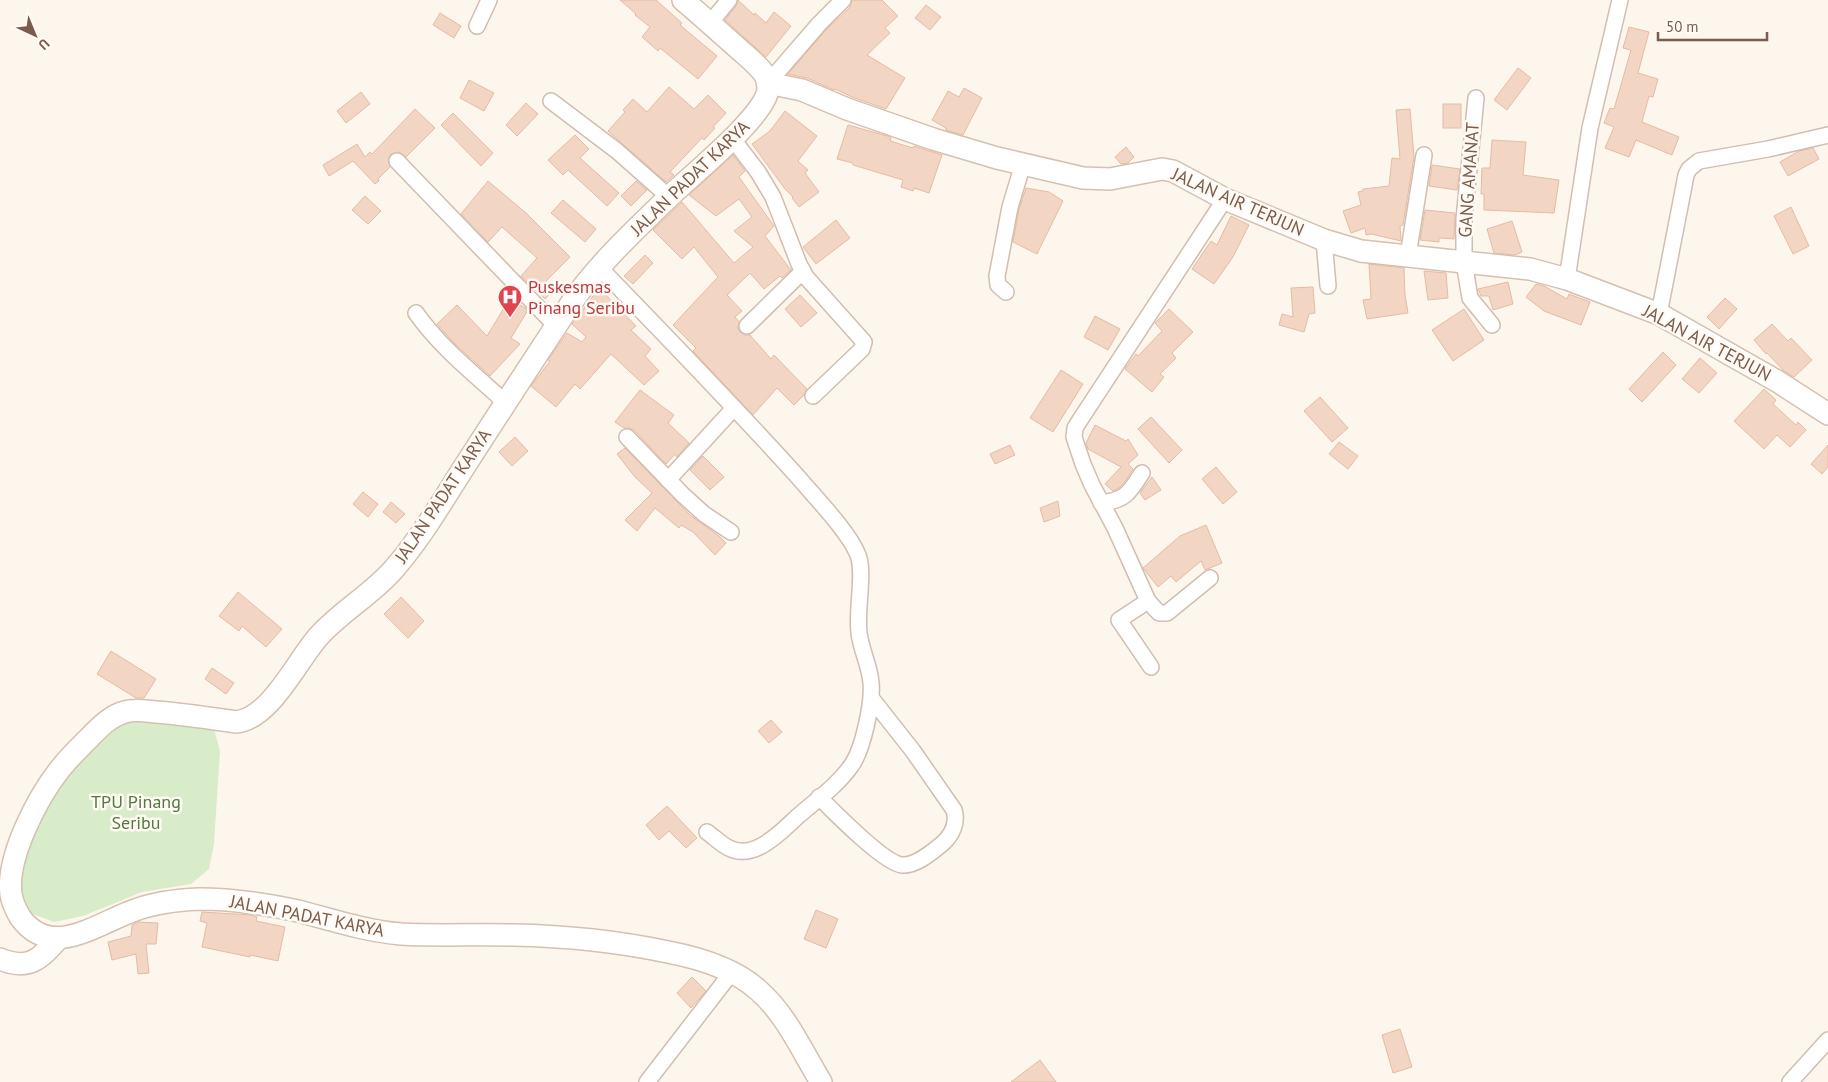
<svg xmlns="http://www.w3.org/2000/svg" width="1828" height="1082" font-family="'PT Sans',sans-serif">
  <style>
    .green { fill: #d8ecc9 }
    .building { fill: #f3d5c3; stroke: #e6bba3 }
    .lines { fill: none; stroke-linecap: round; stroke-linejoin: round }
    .street-casing { stroke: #d1beb0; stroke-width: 18 }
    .secondary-casing { stroke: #d6c0b0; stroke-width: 24 }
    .street { stroke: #fff; stroke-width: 15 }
    .secondary { stroke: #fff; stroke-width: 21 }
    .labels { text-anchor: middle; stroke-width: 5; stroke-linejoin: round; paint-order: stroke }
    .street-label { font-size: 18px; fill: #7a5c4d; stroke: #fffaf3 }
    .health-label { font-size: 18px; fill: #be3a42; stroke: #fffaf3; text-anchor: start }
    .park-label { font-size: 18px; fill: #537a41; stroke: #fffaf3 }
  </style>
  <rect width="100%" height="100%" fill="#fdf6ec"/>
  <!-- green -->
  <path class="green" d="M 151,717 L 214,729 L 220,751 L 214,844 L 209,869 L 191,884 L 142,892 L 83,916 L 54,922 L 30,913 L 19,888 L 23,857 L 57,782 L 120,723 Z"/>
  <!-- building -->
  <g class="building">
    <path d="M 620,0 L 656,0 L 682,23 L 680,25 L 717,56 L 698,79 L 660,48 L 658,51 L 642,37 L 650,27 L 635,15 L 636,14 Z"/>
    <path d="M 738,0 L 754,15 L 755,13 L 766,23 L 774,12 L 791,26 L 766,57 L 725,20 L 736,6 Z"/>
    <path d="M 852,0 L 882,0 L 898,16 L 885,28 L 890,33 L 867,55 L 905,78 L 886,109 L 852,97 L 835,89 L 834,90 L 807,78 L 788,74 L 826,30 L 850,7 Z"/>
    <path d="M 926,5 L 941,17 L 930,30 L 915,18 Z"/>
    <path d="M 440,13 L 461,26 L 454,38 L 433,25 Z"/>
    <path d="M 1629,27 L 1649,32 L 1638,73 L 1658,79 L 1653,97 L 1649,96 L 1642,122 L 1679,137 L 1672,155 L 1636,140 L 1629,157 L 1605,148 L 1614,127 L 1604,123 L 1610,108 L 1614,109 L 1631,50 L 1623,48 Z"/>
    <path d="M 1518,68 L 1531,78 L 1507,110 L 1494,100 Z"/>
    <path d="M 469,80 L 494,93 L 484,111 L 460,98 Z"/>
    <path d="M 669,87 L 694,109 L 708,95 L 726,113 L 713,127 L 715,128 L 704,140 L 702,138 L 670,172 L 674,175 L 666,182 L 608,131 L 625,112 L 623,110 L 633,99 L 647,112 Z"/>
    <path d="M 964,88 L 982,98 L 963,135 L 946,130 L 946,128 L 932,120 L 948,91 L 959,97 Z"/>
    <path d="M 361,92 L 370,104 L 346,123 L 337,111 Z"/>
    <path d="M 526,103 L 538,114 L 517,136 L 506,125 Z"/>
    <rect x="1443" y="104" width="18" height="24"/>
    <path d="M 415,109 L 435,128 L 406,157 L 399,152 L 391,154 L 388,159 L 390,167 L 378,179 L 379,181 L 375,184 L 353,161 L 329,176 L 323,165 L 357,144 L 365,157 L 370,152 L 372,154 Z"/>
    <path d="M 1410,109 L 1414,157 L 1403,225 L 1400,226 L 1401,241 L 1371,234 L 1366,235 L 1365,228 L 1351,233 L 1343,211 L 1361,205 L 1358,192 L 1363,191 L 1363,189 L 1389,186 L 1392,158 L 1400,159 L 1396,110 Z"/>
    <path d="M 785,111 L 817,136 L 798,161 L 808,170 L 805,173 L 819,192 L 799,207 L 792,198 L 793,197 L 785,189 L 752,144 L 770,131 Z"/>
    <path d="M 453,113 L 493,153 L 481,166 L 441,125 Z"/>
    <path d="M 848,125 L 891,137 L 890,141 L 913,148 L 914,146 L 942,155 L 929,193 L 914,188 L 913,191 L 901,187 L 903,180 L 853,165 L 853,163 L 837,159 Z"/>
    <path d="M 575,135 L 589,149 L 580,158 L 619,193 L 607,206 L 568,170 L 563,175 L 548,160 Z"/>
    <path d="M 1492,140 L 1526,142 L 1523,175 L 1559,180 L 1554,213 L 1484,210 L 1484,194 L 1481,194 L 1482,168 L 1490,168 Z"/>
    <path d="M 1126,147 L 1134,157 L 1128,163 L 1121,164 L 1115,157 Z"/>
    <path d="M 1813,148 L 1819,159 L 1788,176 L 1780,162 L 1799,151 Z"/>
    <path d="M 733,155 L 745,171 L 739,177 L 774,226 L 765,236 L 791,270 L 782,278 L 780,276 L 764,289 L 750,273 L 727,295 L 742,311 L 735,317 L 739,322 L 738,328 L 740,332 L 745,335 L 750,335 L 771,359 L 774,355 L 807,389 L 804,395 L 794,405 L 777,388 L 753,415 L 693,351 L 696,348 L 673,325 L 718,277 L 694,247 L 682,259 L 653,230 L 682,202 L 734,263 L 753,247 L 734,231 L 752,217 L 739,199 L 716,216 L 689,195 Z"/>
    <path d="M 1432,165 L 1460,169 L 1457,190 L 1429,186 Z"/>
    <path d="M 488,181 L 526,213 L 570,257 L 546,281 L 555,289 L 545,299 L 521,276 L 537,258 L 502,227 L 488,242 L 461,214 Z"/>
    <path d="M 636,181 L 647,190 L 631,206 L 621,196 Z"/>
    <path d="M 1026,188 L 1049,192 L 1063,201 L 1037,254 L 1013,242 L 1019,209 Z"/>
    <path d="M 365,196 L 381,211 L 368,224 L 352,210 Z"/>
    <path d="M 563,200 L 596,229 L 585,242 L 551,213 Z"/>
    <path d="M 1791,207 L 1809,246 L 1793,254 L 1774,216 Z"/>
    <path d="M 1425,210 L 1455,213 L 1454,239 L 1439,238 L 1439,242 L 1420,240 Z"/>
    <path d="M 1231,216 L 1249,225 L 1233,257 L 1214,284 L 1192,269 L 1211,241 L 1217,245 Z"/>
    <path d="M 836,220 L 850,238 L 816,264 L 803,247 Z"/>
    <path d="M 1512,221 L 1522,252 L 1515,255 L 1494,253 L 1487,229 Z"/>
    <path d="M 645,255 L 653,263 L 633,284 L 624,276 Z"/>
    <path d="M 1369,264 L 1404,268 L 1405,295 L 1408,313 L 1367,319 L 1363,300 L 1371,299 Z"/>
    <path d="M 1424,271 L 1446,273 L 1448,298 L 1428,300 Z"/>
    <path d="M 1508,282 L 1513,304 L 1493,310 L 1489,296 L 1481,296 L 1478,289 Z"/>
    <path d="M 1536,284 L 1544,286 L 1567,299 L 1569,294 L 1590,302 L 1581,325 L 1544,311 L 1526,297 Z"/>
    <path d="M 1313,287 L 1315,313 L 1309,314 L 1304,332 L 1279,325 L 1282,314 L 1293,317 L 1291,288 Z"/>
    <path d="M 599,288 L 636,326 L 631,330 L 651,349 L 645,356 L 659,371 L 644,385 L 611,354 L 580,389 L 575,384 L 556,407 L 531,386 L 550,361 L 548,360 L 567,333 L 582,342 L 586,337 L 572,324 Z"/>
    <path d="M 800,295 L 817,313 L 801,327 L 785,309 Z"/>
    <path d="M 510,298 L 528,310 L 511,338 L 520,344 L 490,376 L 454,343 L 437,324 L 457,305 L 487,336 Z"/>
    <path d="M 1725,298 L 1737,309 L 1719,329 L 1707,317 Z"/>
    <path d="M 1169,309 L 1193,332 L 1172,353 L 1176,358 L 1160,374 L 1164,377 L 1152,392 L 1125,369 L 1136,354 L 1138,356 L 1162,331 L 1155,323 Z"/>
    <path d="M 1464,309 L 1484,340 L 1453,361 L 1432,330 Z"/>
    <path d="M 1095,316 L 1120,329 L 1108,350 L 1084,337 Z"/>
    <path d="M 1772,324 L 1788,341 L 1791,338 L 1812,360 L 1794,377 L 1784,371 L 1767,353 L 1766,354 L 1754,340 Z"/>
    <path d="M 1663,352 L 1676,365 L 1642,402 L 1629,389 Z"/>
    <path d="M 1700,358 L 1717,373 L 1699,393 L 1682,379 Z"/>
    <path d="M 1061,370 L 1083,384 L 1053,432 L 1030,418 Z"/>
    <path d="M 1764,389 L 1776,400 L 1773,404 L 1796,425 L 1798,422 L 1806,430 L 1790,447 L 1777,435 L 1764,449 L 1734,421 Z"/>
    <path d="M 640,390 L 674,415 L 668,423 L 689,443 L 677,457 L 675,454 L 666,464 L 634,430 L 629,428 L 624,428 L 615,422 Z"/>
    <path d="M 1320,397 L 1348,428 L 1332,442 L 1304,411 Z"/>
    <path d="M 1151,417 L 1182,450 L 1169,463 L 1138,429 Z"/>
    <path d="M 1095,425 L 1126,441 L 1128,439 L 1138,455 L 1128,464 L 1133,469 L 1126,480 L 1120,487 L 1113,491 L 1105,484 L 1121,467 L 1088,449 L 1086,443 Z"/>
    <path d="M 515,437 L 528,451 L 512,466 L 499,452 Z"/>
    <path d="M 1339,442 L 1358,456 L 1348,469 L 1329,454 Z"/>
    <path d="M 1010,445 L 1015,455 L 995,464 L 990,454 Z"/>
    <path d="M 1828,445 L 1828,467 L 1822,474 L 1811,464 Z"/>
    <path d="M 625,448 L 691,516 L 719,536 L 726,543 L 715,555 L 693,532 L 681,525 L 679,528 L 655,508 L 637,531 L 625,520 L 652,493 L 635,477 L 617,454 Z"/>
    <path d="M 703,456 L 724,477 L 710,490 L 690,470 Z"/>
    <path d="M 1216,467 L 1237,492 L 1223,504 L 1202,479 Z"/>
    <path d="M 1152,477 L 1161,490 L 1145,500 L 1140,493 Z"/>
    <path d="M 363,492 L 378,504 L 368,517 L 353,504 Z"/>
    <path d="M 1058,501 L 1060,516 L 1044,522 L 1040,508 Z"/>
    <path d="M 391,502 L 405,514 L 396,523 L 383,512 Z"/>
    <path d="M 1206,525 L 1222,563 L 1205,570 L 1201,561 L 1176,582 L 1171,576 L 1158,587 L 1143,568 L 1180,536 Z"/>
    <path d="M 238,592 L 282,629 L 266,647 L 242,626 L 239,631 L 219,616 Z"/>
    <path d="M 401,597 L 424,621 L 408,638 L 384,614 Z"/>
    <path d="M 111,651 L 156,679 L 144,698 L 136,698 L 97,674 Z"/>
    <path d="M 212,668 L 234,683 L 226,694 L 205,679 Z"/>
    <path d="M 771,720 L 782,732 L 769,743 L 758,731 Z"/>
    <path d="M 667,806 L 697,838 L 686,848 L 669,831 L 659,840 L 646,825 Z"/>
    <path d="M 816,910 L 838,919 L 826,948 L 804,939 Z"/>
    <path d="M 202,912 L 252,915 L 257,917 L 256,921 L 285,927 L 278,961 L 250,955 L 250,957 L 202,947 L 207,923 L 200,921 Z"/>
    <path d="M 139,922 L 158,923 L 156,944 L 146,944 L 149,973 L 138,974 L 136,954 L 112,960 L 108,942 L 131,936 L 132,925 Z"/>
    <path d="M 692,977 L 706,991 L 691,1008 L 677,993 Z"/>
    <path d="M 1400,1029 L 1412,1067 L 1393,1073 L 1382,1035 Z"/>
    <path d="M 1040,1060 L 1056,1082 L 1011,1082 Z"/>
  </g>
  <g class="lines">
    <defs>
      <g id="street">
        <path d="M 710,23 L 729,0"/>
        <path d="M 477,26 L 489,0"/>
        <path d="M 768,83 L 819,24 L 843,0"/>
        <path d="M 1476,98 L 1464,219 L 1464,262 L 1470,298 L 1492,325"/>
        <path d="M 551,101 L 617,151 L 669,197"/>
        <path d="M 732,138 L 758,172 L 773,197 L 799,264 L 806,277 L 864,342 L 862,349 L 813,396"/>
        <path d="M 397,161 L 556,326"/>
        <path d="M 1324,240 L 1328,286"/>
        <path d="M 1408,256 L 1424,155"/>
        <path d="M 600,268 C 667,337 734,406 798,477 C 814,496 849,532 858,555 C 865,573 856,610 859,633 C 861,650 870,666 871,683 C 873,702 863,750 851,766 C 837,786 815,801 797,817 C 781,832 754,861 729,848 C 722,845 714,837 707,832"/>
        <path d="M 1567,279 L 1590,128 L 1620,0"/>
        <path d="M 1006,292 L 998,285 L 997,276 L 1010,207 L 1023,164"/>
        <path d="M 416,313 C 441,348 474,374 506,403"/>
        <path d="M 1659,314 L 1683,191 L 1686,175 L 1689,169 L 1699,161 L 1768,149 L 1828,135"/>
        <path d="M 747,326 L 803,271"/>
        <path d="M 627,437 L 683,495 L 704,514 L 731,532"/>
        <path d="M 668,480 L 734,408"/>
        <path d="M 1101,503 C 1126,500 1129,493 1142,473"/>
        <path d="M 1210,578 L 1167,613 L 1159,613 L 1148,601 L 1115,528 L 1092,485 L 1083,464 L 1074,437 L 1075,428 L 1080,420 L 1225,199"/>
        <path d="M 1148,601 L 1119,620 L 1151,667"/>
        <path d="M 819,797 C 834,812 884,863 902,865 C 916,866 932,852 942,844 C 952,835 958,823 954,810 L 913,751 L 872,699"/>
        <path d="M 647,1082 L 732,972"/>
        <path d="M 1790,1082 L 1828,1040"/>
      </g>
      <g id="secondary">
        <path d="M 683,0 C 703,17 722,34 741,51 C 749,58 759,66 765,75 C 767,79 768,84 768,89 C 766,116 689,177 668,198 C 635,230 595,267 570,305 C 536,356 503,407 470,458 C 445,496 423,536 393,570 C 371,595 340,612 318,637 C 297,661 270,719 236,722 C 209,718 183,714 156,712 C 145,711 135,709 125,712 C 109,716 97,730 86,741 C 77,750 68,759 60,769 C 38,797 6,857 11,894 C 12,902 16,910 20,917 C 52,962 100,921 138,909 C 158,902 178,900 199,899 C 232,899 266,904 298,911 C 332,920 366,931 401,934 C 438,936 476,934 513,935 C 565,936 616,941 668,952 C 699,958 734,968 758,990 C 786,1014 802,1051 821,1082"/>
        <path d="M 768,83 L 802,90 L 847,109 L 933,139 L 997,158 L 1083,178 L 1110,179 L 1162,169 L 1173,171 L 1225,199 L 1324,240 L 1361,251 L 1530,269 L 1567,279 L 1659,314 L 1777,381 L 1828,414"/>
        <path d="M 0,959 C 29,971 40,959 59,938"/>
      </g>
    </defs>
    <!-- street casing -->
    <use href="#street" class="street-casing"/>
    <!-- secondary casing -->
    <use href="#secondary" class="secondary-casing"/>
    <!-- street -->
    <use href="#street" class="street"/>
    <!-- secondary -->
    <use href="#secondary" class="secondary"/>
  </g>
  <!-- icons -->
  <defs>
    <symbol id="hospital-pin" viewBox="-11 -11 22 30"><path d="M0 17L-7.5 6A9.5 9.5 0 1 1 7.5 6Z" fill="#e0444e" stroke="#fffaf3"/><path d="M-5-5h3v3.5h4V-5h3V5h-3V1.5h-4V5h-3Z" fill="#fff"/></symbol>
  </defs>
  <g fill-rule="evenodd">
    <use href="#hospital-pin" x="496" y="283" width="28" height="38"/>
  </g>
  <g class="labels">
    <!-- street labels -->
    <g class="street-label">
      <text transform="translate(690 178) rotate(-44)" y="6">JALAN PADAT KARYA</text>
      <text transform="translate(1469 180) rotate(-86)" y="6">GANG AMANAT</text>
      <text transform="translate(1238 202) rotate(24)" y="6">JALAN AIR TERJUN</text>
      <text transform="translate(1707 343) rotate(28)" y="6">JALAN AIR TERJUN</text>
      <text transform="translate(443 496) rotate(-56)" y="6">JALAN PADAT KARYA</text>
      <text transform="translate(307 916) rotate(11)" y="6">JALAN PADAT KARYA</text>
    </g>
    <!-- health labels -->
    <g class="health-label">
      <text x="528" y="293">Puskesmas<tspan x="528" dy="21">Pinang Seribu</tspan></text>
    </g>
    <!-- park labels -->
    <g class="park-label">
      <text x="136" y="808">TPU Pinang<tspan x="136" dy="21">Seribu</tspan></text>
    </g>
  </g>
  <!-- north arrow -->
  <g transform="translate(35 35) rotate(136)" stroke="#fffaf3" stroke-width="4" paint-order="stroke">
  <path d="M0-4L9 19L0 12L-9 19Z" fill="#7a5c4d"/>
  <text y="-8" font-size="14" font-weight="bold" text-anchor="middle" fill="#7a5c4d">U</text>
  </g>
  <!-- scale -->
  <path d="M1658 32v8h109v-8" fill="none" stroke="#7a5c4d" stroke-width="2.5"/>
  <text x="1666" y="32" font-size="15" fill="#7a5c4d" stroke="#fffaf3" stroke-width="4" paint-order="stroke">50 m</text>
</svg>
